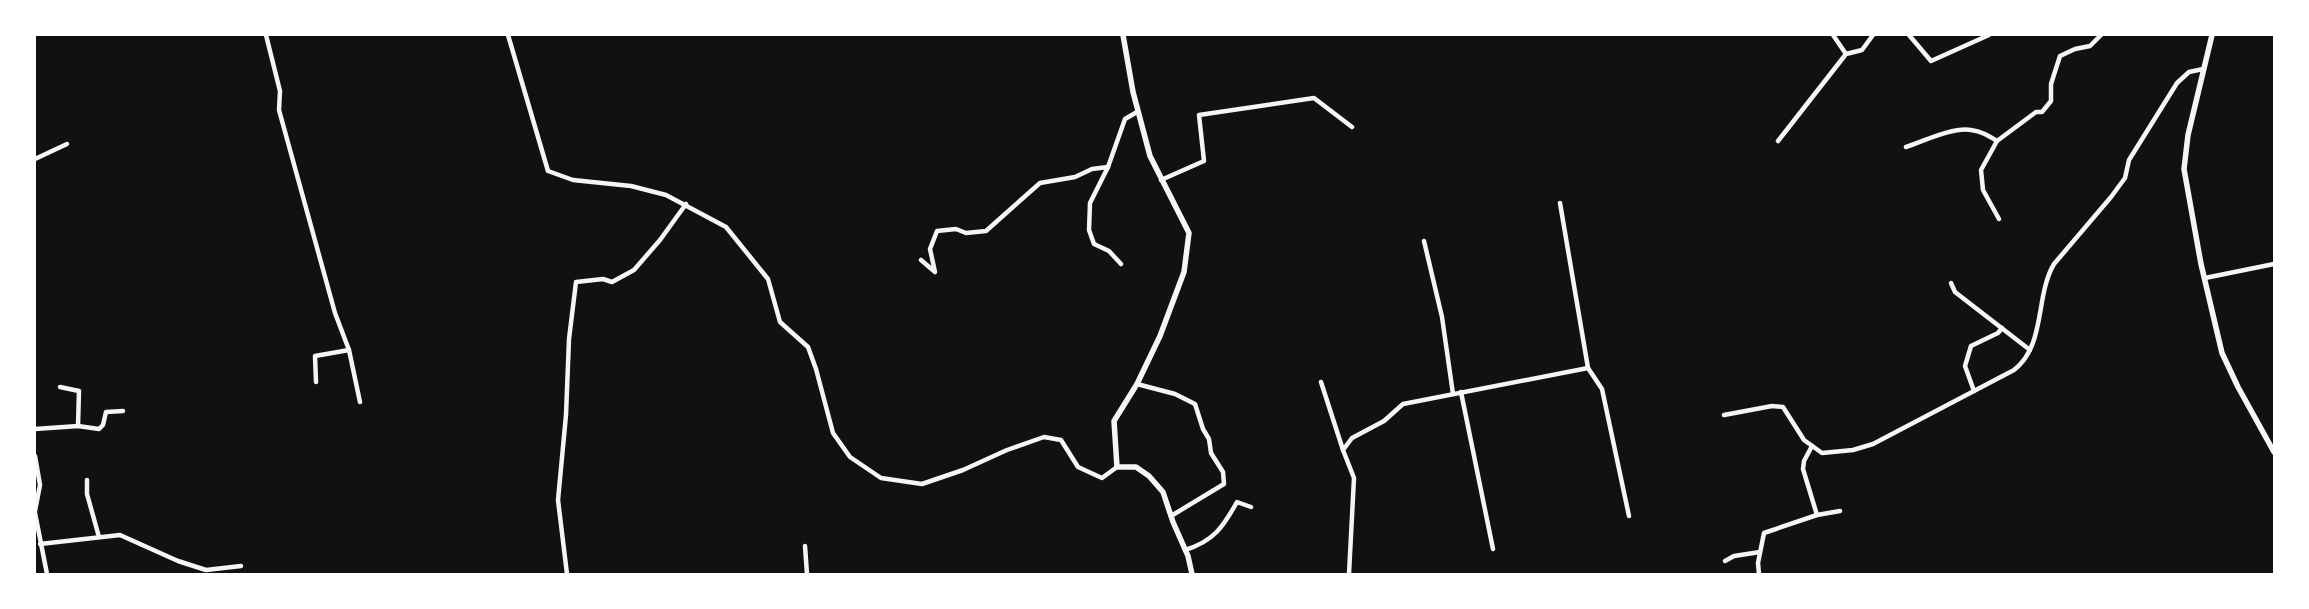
<svg xmlns="http://www.w3.org/2000/svg" width="2309" height="609" font-family="Raleway,sans-serif">
  <style>
    .lines { fill: none; stroke-linecap: round; stroke-linejoin: round }
    .minor { stroke: #f5f5f5; stroke-width: 4.5 }
    .tertiary { stroke: #f5f5f5; stroke-width: 5.5 }
  </style>
  <rect width="100%" height="100%" fill="#111"/>
  <g class="lines">
    <!-- minor -->
    <g class="minor">
      <path d="M 266,35 L 280,91 L 279,110 L 335,313 L 349,350 L 360,402"/>
      <path d="M 508,35 L 548,171 L 573,180 L 631,186 L 666,195 L 726,227 L 768,279 L 780,322 L 808,347 L 816,369 L 833,433 L 850,457 L 881,478 L 922,484 L 963,470 L 1007,450 L 1044,437 L 1061,440 L 1078,467 L 1102,478 L 1117,467"/>
      <path d="M 1833,35 L 1846,54"/>
      <path d="M 1909,35 L 1931,61 L 1989,35"/>
      <path d="M 1778,141 L 1846,54 L 1862,50 L 1873,35"/>
      <path d="M 1997,141 L 1981,170 L 1983,190 L 1999,219"/>
      <path d="M 1906,147 C 1924,141 1953,127 1971,130 C 1981,131 1989,136 1997,141 L 2036,112 L 2042,112 L 2051,101 L 2051,84 L 2060,56 L 2075,49 L 2090,46 L 2101,35"/>
      <path d="M 35,159 L 67,144"/>
      <path d="M 1161,180 L 1204,161 L 1199,115 L 1314,98 L 1352,127"/>
      <path d="M 1424,241 L 1442,317 L 1453,394"/>
      <path d="M 921,260 L 935,272 L 930,249 L 937,231 L 956,229 L 966,233 L 986,231 L 1040,183 L 1075,177 L 1092,169 L 1108,167"/>
      <path d="M 1121,264 L 1109,251 L 1094,244 L 1089,230 L 1090,203 L 1108,167 L 1125,119 L 1137,112"/>
      <path d="M 2205,278 L 2274,264"/>
      <path d="M 1951,283 L 1955,292 L 2030,350"/>
      <path d="M 1588,368 L 1560,203 L 1588,368 L 1602,389 L 1629,516"/>
      <path d="M 316,382 L 315,356 L 349,350"/>
      <path d="M 1321,382 L 1343,450"/>
      <path d="M 1137,384 L 1175,394 L 1195,404 L 1203,429 L 1209,439 L 1211,453 L 1223,472 L 1224,484 L 1171,516"/>
      <path d="M 60,387 L 79,391 L 78,426"/>
      <path d="M 1974,391 L 1965,366 L 1971,346 L 1998,333 L 2002,328"/>
      <path d="M 1461,392 L 1493,549"/>
      <path d="M 1724,415 L 1772,406 L 1783,407 L 1804,440 L 1822,453 L 1853,450 L 1873,444 L 2014,370 C 2046,345 2035,296 2054,264 L 2111,197 L 2125,178 L 2129,160 L 2177,83 L 2189,72 L 2203,69"/>
      <path d="M 35,429 L 78,426 L 99,429 L 103,425 L 106,412 L 123,411"/>
      <path d="M 1812,446 L 1804,461 L 1803,469 L 1817,515 L 1840,511"/>
      <path d="M 35,456 L 40,485 L 35,511"/>
      <path d="M 87,480 L 87,494 L 99,537"/>
      <path d="M 35,513 L 47,574"/>
      <path d="M 40,544 L 120,535 L 178,561 L 206,570 L 241,566"/>
      <path d="M 805,546 L 807,574"/>
      <path d="M 1185,550 C 1214,541 1223,527 1237,502 L 1251,507"/>
      <path d="M 1725,561 L 1734,556 L 1760,552"/>
      <path d="M 567,574 L 558,500 L 566,415 L 569,339 L 576,282 L 603,279 L 612,282 L 634,270 L 660,240 L 686,204"/>
      <path d="M 1349,574 L 1354,478 L 1343,450 L 1352,438 L 1384,421 L 1403,404 L 1588,368"/>
      <path d="M 1759,574 L 1758,563 L 1764,533 L 1817,515"/>
    </g>
    <!-- tertiary -->
    <g class="tertiary">
      <path d="M 1123,35 L 1133,92 L 1150,156 L 1189,233 L 1184,272 L 1160,336 L 1137,384 L 1114,421 L 1117,467 L 1136,467 L 1149,476 L 1163,492 L 1173,522 L 1188,556 L 1192,574"/>
      <path d="M 2212,35 L 2188,135 L 2184,169 L 2201,264 L 2222,353 L 2238,387 L 2274,452"/>
    </g>
  </g>
  <!-- border -->
  <rect width="2309" height="609" fill="none" stroke="#ffffff" stroke-width="72"/>
</svg>
